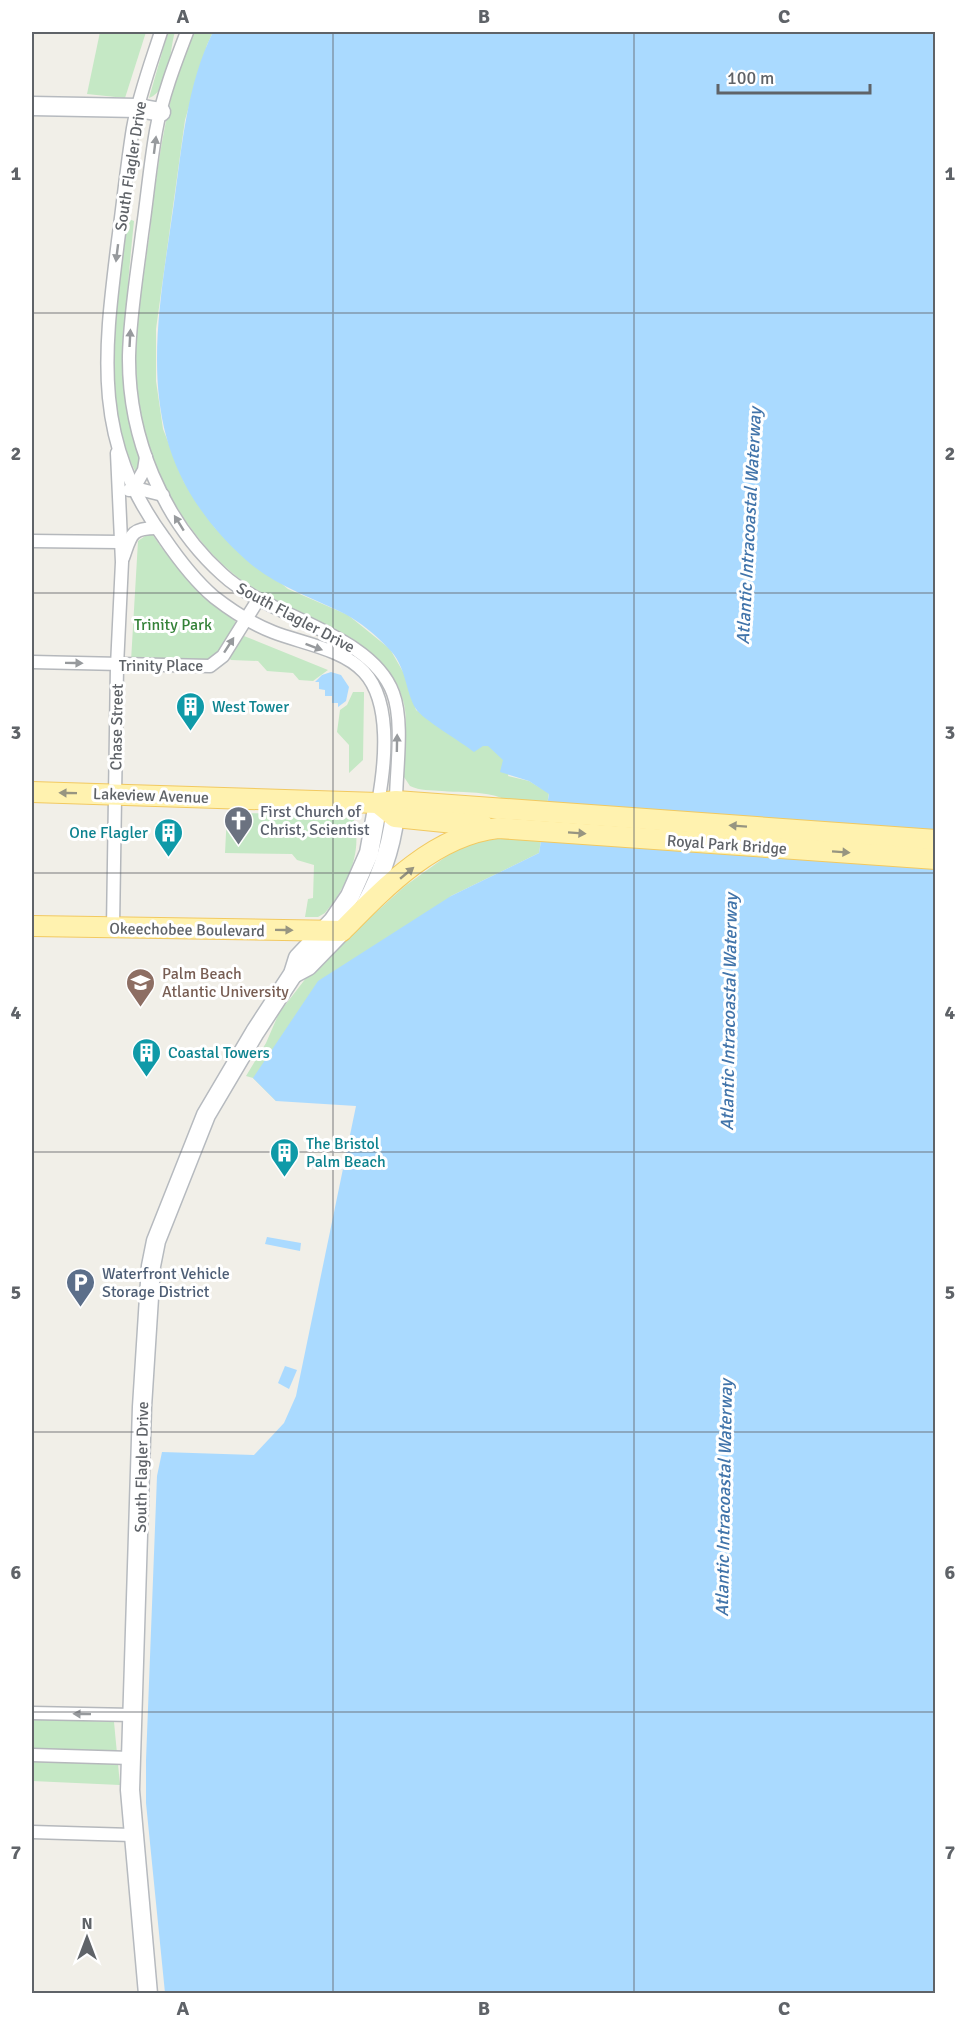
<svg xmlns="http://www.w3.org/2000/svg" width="967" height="2025" font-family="Signika,sans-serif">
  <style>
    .green { fill: #c5e8c5 }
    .water { fill: #aadaff }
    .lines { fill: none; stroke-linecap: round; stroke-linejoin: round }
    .street-casing { stroke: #b5b8bc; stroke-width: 15 }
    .secondary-casing { stroke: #b6babf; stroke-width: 21 }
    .primary-casing { stroke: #f2c960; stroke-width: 22 }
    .street { stroke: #fff; stroke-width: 12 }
    .secondary { stroke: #fff; stroke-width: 18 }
    .primary { stroke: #fff2af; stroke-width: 20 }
    .oneway { fill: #979a9d }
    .oneway2 { fill: #979581 }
    .grid { fill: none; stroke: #5f6368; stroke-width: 1.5; stroke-opacity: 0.55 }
    .labels { text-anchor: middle; stroke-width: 6; stroke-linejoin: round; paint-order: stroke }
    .street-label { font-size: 16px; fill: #5f6368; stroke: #fff }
    .park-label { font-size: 16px; fill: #348238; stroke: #fff }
    .culture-label { font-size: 16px; fill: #0d838f; stroke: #fff; text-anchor: start }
    .worship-label { font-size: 16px; fill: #5b616d; stroke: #fff; text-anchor: start }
    .education-label { font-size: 16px; fill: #785e54; stroke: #fff; text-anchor: start }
    .service-label { font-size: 16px; fill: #4e5e75; stroke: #fff; text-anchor: start }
    .water-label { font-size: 18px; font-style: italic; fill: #4174aa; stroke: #fff }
    .neatline { fill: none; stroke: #5f6368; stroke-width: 2 }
    .grid-label { font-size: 20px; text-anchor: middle; font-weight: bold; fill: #5f6368 }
  </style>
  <rect width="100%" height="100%" fill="#f1efe8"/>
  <!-- green -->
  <g class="green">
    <path d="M 100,32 L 146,32 L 125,98 L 87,94 Z"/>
    <path d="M 168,32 L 175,32 C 169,50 171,90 149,98 Z"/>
    <path d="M 193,32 L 213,32 L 207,45 L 185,120 L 156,329 L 156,381 L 163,429 L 184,482 L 215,528 L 288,589 L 348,615 L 390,649 L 406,677 L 416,710 L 474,751 L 488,737 L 514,758 L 508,776 L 529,781 L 549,793 L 539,853 L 451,896 L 276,1101 L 253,1078 L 246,1076 L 266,1043 L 279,1013 L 313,969 L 405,886 L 462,845 L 507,837 L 532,827 L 533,817 C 497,789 485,794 442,791 C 431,790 420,791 410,786 L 404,777 C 403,753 409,727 404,704 C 388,629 282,617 230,571 C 165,514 132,428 136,343 C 138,306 145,268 150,231 C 158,162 166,96 193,32 Z"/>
    <path d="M 129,219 L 134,221 C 128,280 121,348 127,406 C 129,428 146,452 136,473 C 104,409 112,333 121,264 C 123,250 123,231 129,219 Z"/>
    <path d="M 148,534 L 152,534 C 174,567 203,598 235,621 L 237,625 C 227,641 220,657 201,663 L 131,661 L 138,541 Z"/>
    <path d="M 244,636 L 328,670 L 313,681 L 299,680 L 293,673 L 267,671 L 258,661 L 231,660 L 229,658 Z"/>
    <path d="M 353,692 L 364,692 L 364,695 L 363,760 L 349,773 L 349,745 L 337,732 L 340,710 L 347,705 Z"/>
    <path d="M 227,813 L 347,814 L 353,817 C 364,852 347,886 325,913 L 318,917 L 305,917 L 308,899 L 313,898 L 314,865 L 297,860 L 292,854 L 225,853 Z"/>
    <path d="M 32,1719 L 114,1722 L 120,1785 L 32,1781 Z"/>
  </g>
  <!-- water -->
  <g class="water">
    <path d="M 213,32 L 935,32 L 935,1993 L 165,1993 L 146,1803 L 146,1760 L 157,1476 L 162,1452 L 254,1455 L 284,1423 L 296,1396 L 356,1106 L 276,1101 L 253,1078 L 318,981 L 451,896 L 539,853 L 549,794 L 529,781 L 500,772 L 503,760 L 488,746 L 483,746 L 474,752 C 463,743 422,719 416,709 C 405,692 407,666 388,648 C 377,636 360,622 345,614 C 312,597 275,586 246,560 C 129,455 154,341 174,203 C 182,146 187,84 213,32 Z"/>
    <path d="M 331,672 L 341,675 L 349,687 L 346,701 L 338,707 L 338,703 L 332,703 L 332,696 L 325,696 L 325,690 L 319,689 L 319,682 L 315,682 L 322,675 Z"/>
    <path d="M 267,1237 L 301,1243 L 300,1251 L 265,1244 Z"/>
    <path d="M 285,1366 L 297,1370 L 289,1389 L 278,1383 Z"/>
  </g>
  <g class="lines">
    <defs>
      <g id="street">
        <path d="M 161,32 C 151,63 139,95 133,128 C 127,165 123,204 118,241 C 104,354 92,440 164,538 C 179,560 194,580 214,597 C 232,611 252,624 273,632 C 301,643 343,649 364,672 C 392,702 385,765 378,803"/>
        <path d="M 187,32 C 175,63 162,97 156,131 C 150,165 147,200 142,234 C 137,274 130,315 129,356 C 128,436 162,520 222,574 C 269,618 371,633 393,693 C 404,722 396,771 396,801"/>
        <path d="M 134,488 L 144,470 L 146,457"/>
        <path d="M 129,490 L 139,489 L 163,495"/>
        <path d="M 32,541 L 119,542"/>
        <path d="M 123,558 C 131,536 130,528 156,528"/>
        <path d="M 32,662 L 210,666 L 223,656 L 258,600"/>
        <path d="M 113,928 L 117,666 L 122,562 L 117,453"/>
        <path d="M 32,1713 L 133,1715"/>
        <path d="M 32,1755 L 131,1758"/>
        <path d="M 32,1832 L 132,1835"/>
      </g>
      <g id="secondary">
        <path d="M 32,106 L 138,108 L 161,112"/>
        <path d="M 366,904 C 384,871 394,839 396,802"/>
        <path d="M 293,974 L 308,966 L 342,931"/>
        <path d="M 148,1994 L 130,1790 L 142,1407 L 151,1266 L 156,1241 L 206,1115 L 255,1032 L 293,974 L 298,958 L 333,921 L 350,896 L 369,853 L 378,803"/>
      </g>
      <g id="primary">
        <path d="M 32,792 L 378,803 L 396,801 L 936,840"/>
        <path d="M 378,803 L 395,817 L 484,826"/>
        <path d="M 32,926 L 342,931 C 385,887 435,835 498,828 L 936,859"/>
      </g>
    </defs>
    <!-- street casing -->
    <use href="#street" class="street-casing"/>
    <!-- secondary casing -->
    <use href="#secondary" class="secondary-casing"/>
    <!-- primary casing -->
    <use href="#primary" class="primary-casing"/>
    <!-- street -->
    <use href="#street" class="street"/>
    <!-- secondary -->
    <use href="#secondary" class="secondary"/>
    <!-- primary -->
    <use href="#primary" class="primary"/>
  </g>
  <!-- one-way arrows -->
  <defs><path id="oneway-solid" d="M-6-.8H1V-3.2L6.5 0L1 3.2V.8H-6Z" transform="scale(1.5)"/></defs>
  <g class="oneway">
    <use href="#oneway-solid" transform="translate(155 145) rotate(-83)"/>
    <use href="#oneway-solid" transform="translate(117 253) rotate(97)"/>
    <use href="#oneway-solid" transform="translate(130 338) rotate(-87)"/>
    <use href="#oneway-solid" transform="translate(179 523) rotate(-122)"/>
    <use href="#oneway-solid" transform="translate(229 645) rotate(-57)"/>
    <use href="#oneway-solid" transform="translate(314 647) rotate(20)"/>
    <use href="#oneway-solid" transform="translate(74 663) rotate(1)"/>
    <use href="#oneway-solid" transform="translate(397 743) rotate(-89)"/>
    <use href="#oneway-solid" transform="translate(82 1714) rotate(-179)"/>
  </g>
  <g class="oneway2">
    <use href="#oneway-solid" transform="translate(68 793) rotate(-179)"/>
    <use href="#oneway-solid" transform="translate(738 826) rotate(-176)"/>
    <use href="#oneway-solid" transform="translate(577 833) rotate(4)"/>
    <use href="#oneway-solid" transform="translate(841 852) rotate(4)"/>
    <use href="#oneway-solid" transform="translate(407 873) rotate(-40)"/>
    <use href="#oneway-solid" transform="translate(284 930) rotate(1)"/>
  </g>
  <!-- grid -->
  <path class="grid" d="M 333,32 L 333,1994M 634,32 L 634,1994M 32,313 L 936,313M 32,593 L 936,593M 32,873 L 936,873M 32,1152 L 936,1152M 32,1432 L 936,1432M 32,1712 L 936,1712"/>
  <!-- icons -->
  <defs>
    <symbol id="building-pin" viewBox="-11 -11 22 30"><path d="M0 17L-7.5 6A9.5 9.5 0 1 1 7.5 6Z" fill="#0f9aa8" stroke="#fff"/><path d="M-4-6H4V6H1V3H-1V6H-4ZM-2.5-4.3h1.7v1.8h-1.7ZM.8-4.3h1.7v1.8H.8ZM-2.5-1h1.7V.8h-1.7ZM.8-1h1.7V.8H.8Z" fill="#fff"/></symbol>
    <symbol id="church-pin" viewBox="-11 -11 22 30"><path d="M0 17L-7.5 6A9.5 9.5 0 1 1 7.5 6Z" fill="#6b7280" stroke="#fff"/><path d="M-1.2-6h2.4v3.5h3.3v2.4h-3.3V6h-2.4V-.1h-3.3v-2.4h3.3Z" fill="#fff"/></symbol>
    <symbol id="university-pin" viewBox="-11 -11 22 30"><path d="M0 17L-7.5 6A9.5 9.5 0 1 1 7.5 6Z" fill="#8d6e63" stroke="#fff"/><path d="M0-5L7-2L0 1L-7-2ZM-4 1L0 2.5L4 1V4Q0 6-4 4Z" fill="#fff"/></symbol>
    <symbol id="parking-pin" viewBox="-11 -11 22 30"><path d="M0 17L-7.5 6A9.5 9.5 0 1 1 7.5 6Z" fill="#5c6f8a" stroke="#fff"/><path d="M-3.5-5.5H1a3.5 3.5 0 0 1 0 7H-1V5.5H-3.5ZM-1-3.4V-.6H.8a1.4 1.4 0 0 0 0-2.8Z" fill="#fff"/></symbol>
  </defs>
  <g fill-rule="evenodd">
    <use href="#building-pin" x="174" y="690" width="33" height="45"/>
    <use href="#church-pin" x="222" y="804" width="33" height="45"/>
    <use href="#building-pin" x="152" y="816" width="33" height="45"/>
    <use href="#university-pin" x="124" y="966" width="33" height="45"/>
    <use href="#building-pin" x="130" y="1036" width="33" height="45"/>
    <use href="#building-pin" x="268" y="1136" width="33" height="45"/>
    <use href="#parking-pin" x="64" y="1266" width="33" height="45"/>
  </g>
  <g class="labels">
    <!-- street labels -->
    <g class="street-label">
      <text transform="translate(130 166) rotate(-81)" y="6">South Flagler Drive</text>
      <text transform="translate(296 617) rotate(28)" y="6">South Flagler Drive</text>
      <text x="161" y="671">Trinity Place</text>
      <text transform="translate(116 727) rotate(-89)" y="6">Chase Street</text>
      <text transform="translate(151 795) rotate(2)" y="6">Lakeview Avenue</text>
      <text transform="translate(727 844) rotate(4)" y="6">Royal Park Bridge</text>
      <text transform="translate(187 929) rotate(1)" y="6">Okeechobee Boulevard</text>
      <text transform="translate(141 1467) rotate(-89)" y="6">South Flagler Drive</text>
    </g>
    <!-- park labels -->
    <g class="park-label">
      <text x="173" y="630">Trinity Park</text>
    </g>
    <!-- culture labels -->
    <g class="culture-label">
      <text x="212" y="712">West Tower</text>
      <text x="148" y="838" text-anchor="end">One Flagler</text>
      <text x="168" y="1058">Coastal Towers</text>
      <text x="306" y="1149">The Bristol<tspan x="306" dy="18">Palm Beach</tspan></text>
    </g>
    <!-- worship labels -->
    <g class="worship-label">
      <text x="260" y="817">First Church of<tspan x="260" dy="18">Christ, Scientist</tspan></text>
    </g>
    <!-- education labels -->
    <g class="education-label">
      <text x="162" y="979">Palm Beach<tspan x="162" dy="18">Atlantic University</tspan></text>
    </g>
    <!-- service labels -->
    <g class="service-label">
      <text x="102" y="1279">Waterfront Vehicle<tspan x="102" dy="18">Storage District</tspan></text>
    </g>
    <!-- water labels -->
    <g class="water-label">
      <text transform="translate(749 526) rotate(-87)" y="6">Atlantic Intracoastal Waterway</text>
      <text transform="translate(729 1012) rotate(-89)" y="6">Atlantic Intracoastal Waterway</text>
      <text transform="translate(724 1498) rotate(-89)" y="6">Atlantic Intracoastal Waterway</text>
    </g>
  </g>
  <!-- border -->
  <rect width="967" height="2025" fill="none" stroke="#ffffff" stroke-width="66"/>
  <!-- north arrow -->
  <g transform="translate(87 1938)" stroke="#ffffff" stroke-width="4.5" paint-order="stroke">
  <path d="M0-4.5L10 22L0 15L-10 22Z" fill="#5f6368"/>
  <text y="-9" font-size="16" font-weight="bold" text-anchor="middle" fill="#5f6368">N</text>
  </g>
  <!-- scale -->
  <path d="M718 84v9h152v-9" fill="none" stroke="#5f6368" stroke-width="3"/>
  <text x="727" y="84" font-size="18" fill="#5f6368" stroke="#ffffff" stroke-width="4.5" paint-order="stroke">100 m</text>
  <rect x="33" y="33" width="901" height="1959" class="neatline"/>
  <g class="grid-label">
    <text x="183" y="23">A</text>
    <text x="484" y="23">B</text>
    <text x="784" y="23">C</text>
    <text x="16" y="180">1</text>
    <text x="950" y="180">1</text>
    <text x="16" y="460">2</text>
    <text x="950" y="460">2</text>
    <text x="16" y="739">3</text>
    <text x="950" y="739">3</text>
    <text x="16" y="1019">4</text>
    <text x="950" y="1019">4</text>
    <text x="16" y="1299">5</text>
    <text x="950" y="1299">5</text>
    <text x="16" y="1579">6</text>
    <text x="950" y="1579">6</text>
    <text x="16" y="1859">7</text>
    <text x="950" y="1859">7</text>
    <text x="183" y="2015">A</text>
    <text x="484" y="2015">B</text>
    <text x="784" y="2015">C</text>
  </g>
</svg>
